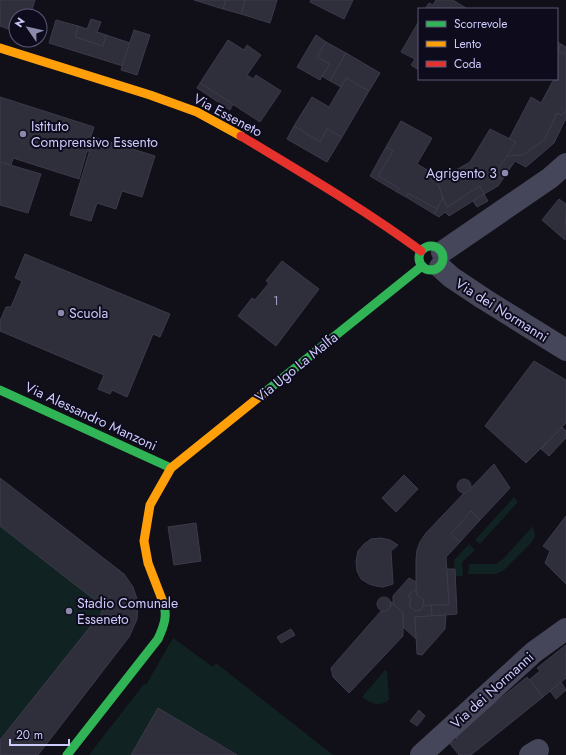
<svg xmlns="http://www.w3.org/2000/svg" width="566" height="755" font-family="Jost,sans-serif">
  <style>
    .green { fill: #102322 }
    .building { fill: #2f2e3b; stroke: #3c3a4c }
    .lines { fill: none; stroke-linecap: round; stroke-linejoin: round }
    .street { stroke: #454659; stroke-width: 22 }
    .fast { stroke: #30b455; stroke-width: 9 }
    .slow { stroke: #ff9f0a; stroke-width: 9 }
    .jam { stroke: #e5322d; stroke-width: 9 }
    .poi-dot { fill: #8b8aac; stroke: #0e0c1c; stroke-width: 1.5 }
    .labels { text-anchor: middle; stroke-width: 4; stroke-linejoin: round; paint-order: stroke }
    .number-label { font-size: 12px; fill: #a6a4cc }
    .street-label { font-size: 14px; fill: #cdcbfc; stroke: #0e0c1c }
    .poi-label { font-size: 14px; fill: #cdcbfc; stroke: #0e0c1c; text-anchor: start }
  </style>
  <rect width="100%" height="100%" fill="#111018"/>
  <!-- green -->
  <g class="green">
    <path d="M 0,478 L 124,574 C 141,598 141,609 129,637 L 38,755 L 0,755 Z"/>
    <path d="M 514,497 L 518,502 L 480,544 L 475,540 Z"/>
    <path d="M 533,526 L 535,536 L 531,543 L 504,570 L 496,574 L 468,574 L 469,564 L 496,564 L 503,559 Z"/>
    <path d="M 469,544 L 475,550 L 462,562 L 463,576 L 455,576 L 454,560 Z"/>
    <path d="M 173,638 L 213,667 L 216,663 L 333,755 L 89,755 L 144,684 L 146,685 Z"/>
    <path d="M 385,670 L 387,671 L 389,700 C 380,707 371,704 362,697 Z"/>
  </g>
  <!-- building -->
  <g class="building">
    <path d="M 0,0 L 35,0 L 30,16 L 16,16 L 16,32 L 0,26 Z"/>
    <path d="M 194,0 L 226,0 L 223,9 Z"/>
    <path d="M 226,0 L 245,0 L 241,14 L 223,9 Z"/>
    <path d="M 245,0 L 277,0 L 270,23 L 241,14 Z"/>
    <path d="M 311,0 L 353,0 L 344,19 L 310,2 Z"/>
    <path d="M 436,0 L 453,0 L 466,8 L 465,9 L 425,9 L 429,3 L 433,5 Z"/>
    <path d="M 91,19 L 101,22 L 97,32 L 106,35 L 103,46 L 75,37 L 78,26 L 87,29 Z"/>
    <path d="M 56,20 L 78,26 L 75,37 L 103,46 L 106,35 L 130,43 L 123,66 L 49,43 Z"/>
    <path d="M 419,21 L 419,70 L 411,65 L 415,59 L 401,52 Z"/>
    <path d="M 134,30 L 150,35 L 137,75 L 121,70 Z"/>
    <path d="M 316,35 L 326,42 L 317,57 L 330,64 L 320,80 L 297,67 Z"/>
    <path d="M 228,40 L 244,50 L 247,45 L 261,55 L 247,75 L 253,79 L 256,75 L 281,91 L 260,122 L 200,83 Z"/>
    <path d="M 326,42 L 346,53 L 330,81 L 322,76 L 330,64 L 317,57 Z"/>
    <path d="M 557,42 L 561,44 L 558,51 L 557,50 Z"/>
    <path d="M 561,44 L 566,47 L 566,55 L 558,51 Z"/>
    <path d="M 558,51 L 566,55 L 566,111 L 561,115 L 557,113 L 545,139 L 523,155 L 506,156 L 516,142 L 509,139 L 531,97 L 541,103 L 554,79 L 557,79 L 557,53 Z"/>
    <path d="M 346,53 L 380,73 L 369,91 L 346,78 L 341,87 L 330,81 Z"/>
    <path d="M 346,78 L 369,91 L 342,137 L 327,129 L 320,142 L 294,126 L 312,97 L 329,107 Z"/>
    <path d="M 200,83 L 233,104 L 230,110 L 197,88 Z"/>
    <path d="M 0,97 L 94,127 L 91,136 L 94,137 L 90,151 L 87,151 L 79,179 L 13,158 L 11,165 L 0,162 Z"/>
    <path d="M 566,111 L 566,120 L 565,120 L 554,143 L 526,167 L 515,161 L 502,180 L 495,174 L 506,156 L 523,155 L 545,139 L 557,113 L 561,115 Z"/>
    <path d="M 401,121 L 432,138 L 417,164 L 434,174 L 432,178 L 437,181 L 443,198 L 437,209 L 408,193 L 406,197 L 397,192 L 399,188 L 378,176 L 393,151 L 386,147 Z"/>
    <path d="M 294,126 L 320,142 L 327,129 L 342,137 L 327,162 L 287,139 Z"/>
    <path d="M 490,129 L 516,142 L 495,174 L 502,180 L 498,186 L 484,194 L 480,186 L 447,207 L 437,181 L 470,162 Z"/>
    <path d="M 94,137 L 155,156 L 142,197 L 122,191 L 116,209 L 97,203 L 91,221 L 70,215 Z"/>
    <path d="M 386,147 L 393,151 L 378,176 L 399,188 L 397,192 L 370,176 Z"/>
    <path d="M 0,162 L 41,174 L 28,213 L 0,205 Z"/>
    <path d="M 480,186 L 484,194 L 449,216 L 445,212 L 439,217 L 434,214 L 443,198 L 447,207 Z"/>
    <path d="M 408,193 L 437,209 L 434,214 L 406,197 Z"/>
    <path d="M 484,194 L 488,201 L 477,207 L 473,201 Z"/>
    <path d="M 559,199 L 566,204 L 565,240 L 542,220 Z"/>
    <path d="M 25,254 L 170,314 L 160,337 L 153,334 L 127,397 L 112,390 L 110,394 L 98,389 L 104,375 L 0,331 L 0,321 L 6,307 L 11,307 L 22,281 L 15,278 Z"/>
    <path d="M 282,261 L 319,289 L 276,346 L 238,316 L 252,298 L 255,300 L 269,283 L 266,281 Z"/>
    <path d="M 534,361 L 566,380 L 566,423 L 526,463 L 485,426 Z"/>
    <path d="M 562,427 L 566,431 L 566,438 L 549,456 L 541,449 Z"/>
    <path d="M 494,464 L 510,488 L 480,520 L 471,511 L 451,534 L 460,542 L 446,557 L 449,605 L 423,606 L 424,603 L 423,599 L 417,595 L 416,590 L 416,560 L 417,550 L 420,542 L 426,533 L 464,493 L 471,488 Z"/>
    <path d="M 404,475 L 418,489 L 396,512 L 382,498 Z"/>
    <path d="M 0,478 L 124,574 L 133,587 L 138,602 L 137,619 L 129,637 L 38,755 L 0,755 L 0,740 L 102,612 L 100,604 L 0,526 Z"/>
    <circle cx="464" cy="486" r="7"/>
    <path d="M 471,511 L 480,520 L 460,542 L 451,534 Z"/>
    <path d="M 566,516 L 566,584 L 545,563 L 550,551 L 543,546 Z"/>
    <path d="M 196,523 L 201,561 L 174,565 L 168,527 Z"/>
    <path d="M 381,538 L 390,540 L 398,545 L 391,551 L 393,584 L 383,587 L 376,586 L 369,584 L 361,579 L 357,571 L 356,561 L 358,551 L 364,544 L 371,539 Z"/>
    <path d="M 447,569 L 455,569 L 457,614 L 432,616 L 431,605 L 449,605 Z"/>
    <path d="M 409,578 L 416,582 L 416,590 L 408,595 L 411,599 L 410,603 L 410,607 L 416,611 L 421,610 L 423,606 L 431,605 L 432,616 L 415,617 L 416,639 L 403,627 L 403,613 L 393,603 L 393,596 Z"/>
    <path d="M 416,590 L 417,595 L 423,599 L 424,603 L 421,610 L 416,611 L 410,607 L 410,603 L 411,599 L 408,595 Z"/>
    <circle cx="384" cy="604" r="7"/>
    <path d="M 390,601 L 403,613 L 403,636 L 349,693 L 333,677 L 331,668 L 381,611 L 385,612 L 389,609 L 391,605 Z"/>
    <path d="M 446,615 L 445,629 L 422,655 L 417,654 L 415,617 Z"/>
    <path d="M 291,629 L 295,635 L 281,643 L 277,637 Z"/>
    <path d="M 566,645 L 566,678 L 543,697 L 529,680 L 540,671 L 537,668 Z"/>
    <path d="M 527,677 L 543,697 L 471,755 L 459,755 L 450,744 L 457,739 L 454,736 Z"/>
    <path d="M 561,682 L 566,690 L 556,699 L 550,691 Z"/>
    <path d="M 158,708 L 237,755 L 131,755 Z"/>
    <path d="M 419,710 L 425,716 L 417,726 L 410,721 Z"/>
  </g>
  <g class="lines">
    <!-- street -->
    <g class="street">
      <path d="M 442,252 L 550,178 L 566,164"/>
      <path d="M 440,267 L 451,277 L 484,299 L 566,350"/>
      <path d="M 421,755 L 534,652 L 566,629"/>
      <path d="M 530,755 L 538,750"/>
    </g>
    <!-- fast -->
    <g class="fast">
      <circle cx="431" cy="258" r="12"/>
      <path d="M 0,390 L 171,468"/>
      <path d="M 264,393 L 422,266"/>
      <path d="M 67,755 L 158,639 C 164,626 168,615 163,602"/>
    </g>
    <!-- slow -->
    <g class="slow">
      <path d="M 0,48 L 150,95 L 197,112 L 241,136"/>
      <path d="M 163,602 L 148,563 L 144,541 L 150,505 L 171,468 L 264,393"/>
    </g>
    <!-- jam -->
    <path class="jam" d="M 241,136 C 302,173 364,209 421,251"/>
  </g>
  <!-- markers -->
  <g class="poi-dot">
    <circle cx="23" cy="134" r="4"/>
    <circle cx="505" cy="173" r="4"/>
    <circle cx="61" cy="313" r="4"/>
    <circle cx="69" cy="611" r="4"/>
  </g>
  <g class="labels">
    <!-- number labels -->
    <g class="number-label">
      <text x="276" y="305">1</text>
    </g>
    <!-- street labels -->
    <g class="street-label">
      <text transform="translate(228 115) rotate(28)" y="5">Via Esseneto</text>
      <text transform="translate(502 310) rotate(32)" y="5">Via dei Normanni</text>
      <text transform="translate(296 367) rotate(-39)" y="5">Via Ugo La Malfa</text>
      <text transform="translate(91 416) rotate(25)" y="5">Via Alessandro Manzoni</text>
      <text transform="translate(492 690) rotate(-42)" y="5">Via dei Normanni</text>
    </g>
    <!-- poi labels -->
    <g class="poi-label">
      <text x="31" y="131">Istituto<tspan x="31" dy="16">Comprensivo Essento</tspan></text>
      <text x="497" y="178" text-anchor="end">Agrigento 3</text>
      <text x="69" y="318">Scuola</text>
      <text x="77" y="608">Stadio Comunale<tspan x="77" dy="16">Esseneto</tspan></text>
    </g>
  </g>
  <!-- legend -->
  <rect x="418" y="8" width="140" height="72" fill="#0e0c1c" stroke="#5a5876"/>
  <rect x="426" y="21" width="20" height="6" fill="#30b455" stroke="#5a5876"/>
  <text x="454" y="28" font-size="12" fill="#cdcbfc">Scorrevole</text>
  <rect x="426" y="41" width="20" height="6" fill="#ff9f0a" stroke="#5a5876"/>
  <text x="454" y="48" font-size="12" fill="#cdcbfc">Lento</text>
  <rect x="426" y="61" width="20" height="6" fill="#e5322d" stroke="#5a5876"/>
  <text x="454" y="68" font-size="12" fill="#cdcbfc">Coda</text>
  <!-- north arrow -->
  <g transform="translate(28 28) rotate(304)"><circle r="19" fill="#0e0c1c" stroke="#5a5876"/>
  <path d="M0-3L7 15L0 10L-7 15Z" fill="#8b8aac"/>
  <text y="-6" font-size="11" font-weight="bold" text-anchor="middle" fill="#cdcbfc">N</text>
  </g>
  <!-- scale -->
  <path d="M10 739v6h59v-6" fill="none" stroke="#cdcbfc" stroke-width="2"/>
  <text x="16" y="739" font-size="12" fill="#cdcbfc" stroke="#0e0c1c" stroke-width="3" paint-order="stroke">20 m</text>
</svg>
